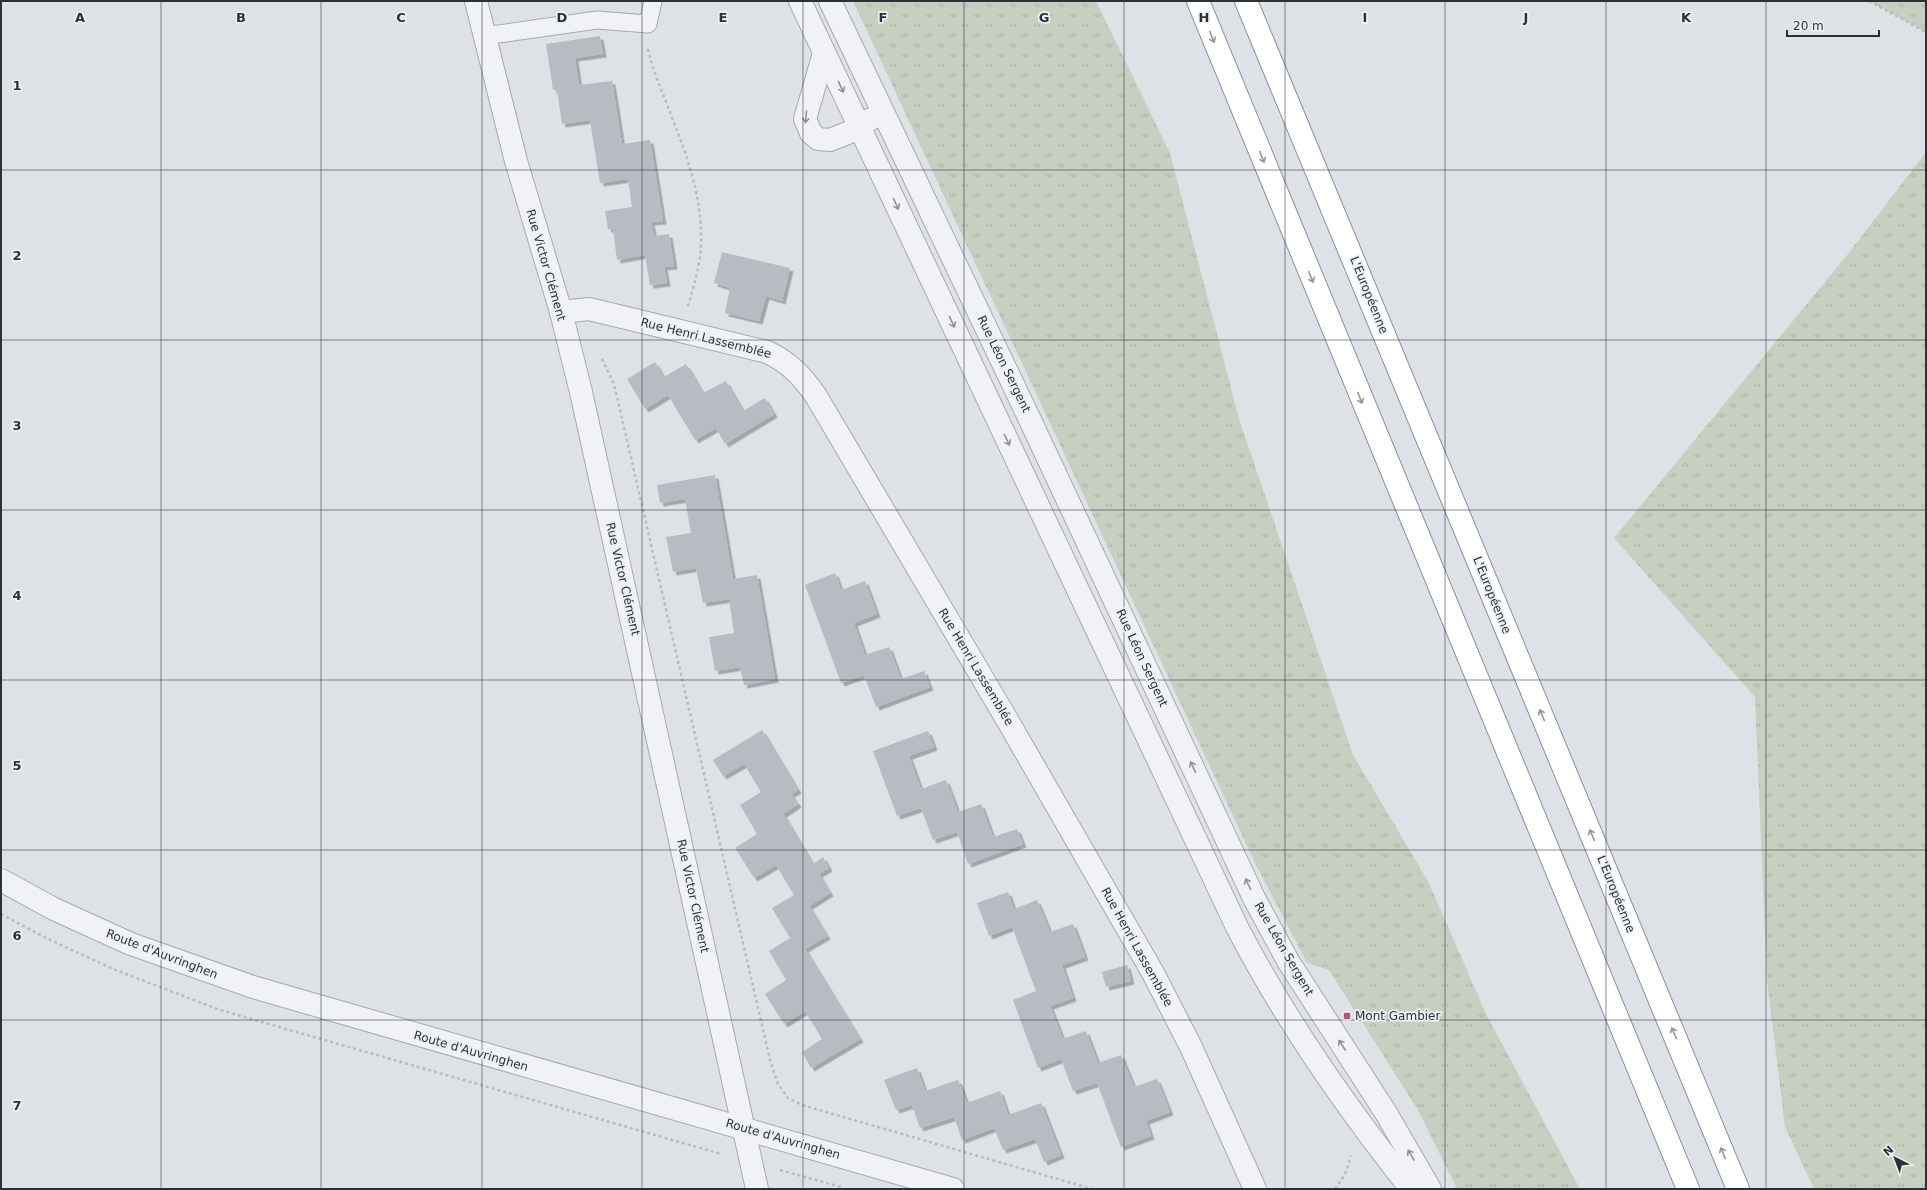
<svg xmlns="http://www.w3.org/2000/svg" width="1927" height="1190" font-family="'DejaVu Sans',sans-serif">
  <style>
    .grass { fill: url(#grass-tufts) }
    .building { fill: #b6bcc2; filter: url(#shadow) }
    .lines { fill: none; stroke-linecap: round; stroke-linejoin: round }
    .service-casing { stroke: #a4aaaf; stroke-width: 19 }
    .minor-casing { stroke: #a4aaaf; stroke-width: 24 }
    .motorway-casing { stroke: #87919b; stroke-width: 24 }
    .path { stroke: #b8bcc1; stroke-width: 2.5; stroke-dasharray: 3 3; stroke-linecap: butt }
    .service { stroke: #f0f2f5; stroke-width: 17 }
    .minor { stroke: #f0f2f5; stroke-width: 22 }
    .motorway { stroke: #fff; stroke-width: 22 }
    .oneway { stroke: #94989d }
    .oneway2 { stroke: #8c9298 }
    .grid { fill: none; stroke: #29323b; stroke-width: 1; stroke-opacity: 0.55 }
    .poi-dot { fill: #c04e6e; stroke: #edf1f4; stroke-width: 1.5 }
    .labels { text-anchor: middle; stroke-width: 3.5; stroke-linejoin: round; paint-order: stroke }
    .street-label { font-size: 12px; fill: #29323b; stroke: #edf1f4 }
    .poi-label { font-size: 12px; fill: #29323b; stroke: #edf1f4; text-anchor: start }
    .grid-label { font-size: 13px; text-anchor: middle; font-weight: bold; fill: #29323b; stroke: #edf1f4; stroke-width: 3.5; stroke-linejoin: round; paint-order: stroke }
  </style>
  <defs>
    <pattern id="grass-tufts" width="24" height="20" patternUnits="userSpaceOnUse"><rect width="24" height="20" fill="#c6cfc0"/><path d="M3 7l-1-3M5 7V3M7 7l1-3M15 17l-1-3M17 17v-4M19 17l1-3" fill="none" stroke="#aab2a6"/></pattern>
    <filter id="shadow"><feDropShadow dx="3.5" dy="3.5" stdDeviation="0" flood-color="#0004"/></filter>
  </defs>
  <rect width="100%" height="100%" fill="#dee2e6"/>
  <!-- grass -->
  <g class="grass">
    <path d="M 853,1 L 1096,1 L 1170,153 L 1239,419 L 1353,755 L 1429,883 L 1486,1014 L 1580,1189 L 1457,1189 L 1418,1110 L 1329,970 L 1307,963 L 1255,863 Z"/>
    <path d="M 1869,1 L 1926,1 L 1926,32 Z"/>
    <path d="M 1926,152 L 1926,1189 L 1814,1189 L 1785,1127 L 1767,981 L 1755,697 L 1614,538 L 1848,254 Z"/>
  </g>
  <!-- building -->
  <g class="building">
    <path d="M 600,36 L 603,54 L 575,58 L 579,85 L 612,81 L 622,144 L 650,140 L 663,221 L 651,222 L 654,236 L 669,234 L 674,266 L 664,267 L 667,283 L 650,285 L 645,255 L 617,260 L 613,229 L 608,229 L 605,211 L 632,207 L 628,179 L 600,183 L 590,120 L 562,124 L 557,90 L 553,90 L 546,44 Z"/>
    <path d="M 722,252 L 790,268 L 782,301 L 766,296 L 759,321 L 725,313 L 730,288 L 714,283 Z"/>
    <path d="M 655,362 L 664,377 L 686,364 L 703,393 L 726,381 L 743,411 L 765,398 L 774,414 L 725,444 L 716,428 L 695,440 L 668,395 L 645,409 L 627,379 Z"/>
    <path d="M 715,475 L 733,579 L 757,575 L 775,679 L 744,685 L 740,667 L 715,671 L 709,637 L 734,633 L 729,599 L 703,603 L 696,568 L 673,572 L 666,537 L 691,533 L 685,499 L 660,503 L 657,485 Z"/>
    <path d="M 835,573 L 841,590 L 865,581 L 877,614 L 854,623 L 865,655 L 889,647 L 901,679 L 924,671 L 930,687 L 876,707 L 864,675 L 841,683 L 805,585 Z"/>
    <path d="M 762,730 L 798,790 L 791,794 L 798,804 L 783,814 L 813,864 L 823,857 L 829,868 L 819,874 L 830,893 L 809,906 L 827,936 L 805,949 L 860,1039 L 811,1068 L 802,1052 L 822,1039 L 805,1011 L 784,1024 L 765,994 L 786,980 L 769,951 L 790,938 L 772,908 L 794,895 L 776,865 L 754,878 L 735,848 L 757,834 L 740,805 L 761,792 L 744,764 L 723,776 L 713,760 Z"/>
    <path d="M 928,731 L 934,747 L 909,756 L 921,789 L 946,780 L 958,812 L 981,804 L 993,837 L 1017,829 L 1023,844 L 968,864 L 957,832 L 933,840 L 921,808 L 897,816 L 873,751 Z"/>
    <path d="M 1008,892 L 1014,909 L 1037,900 L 1050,932 L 1073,924 L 1085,957 L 1062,965 L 1073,998 L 1050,1006 L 1063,1039 L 1086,1031 L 1098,1063 L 1121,1055 L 1134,1087 L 1157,1079 L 1170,1112 L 1146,1121 L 1151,1136 L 1121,1147 L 1097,1083 L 1073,1091 L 1061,1059 L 1038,1068 L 1013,1000 L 1036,991 L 1012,927 L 989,936 L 977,903 Z"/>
    <path d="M 1127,965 L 1131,981 L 1106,987 L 1102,972 Z"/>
    <path d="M 917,1068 L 925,1091 L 958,1080 L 967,1103 L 1000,1091 L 1008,1115 L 1041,1103 L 1061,1155 L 1044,1162 L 1035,1139 L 1003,1150 L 994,1128 L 962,1140 L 954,1117 L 920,1128 L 912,1105 L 896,1110 L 884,1080 Z"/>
  </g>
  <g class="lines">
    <defs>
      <path id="service" d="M 484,36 L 597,20 L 648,24 L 653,1"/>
      <g id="minor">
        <path d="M 476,1 L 516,161 L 561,312 L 581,392 L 757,1189"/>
        <path d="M 800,1 L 1237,927 C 1285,1020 1346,1107 1411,1189"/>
        <path d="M 830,1 L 1031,422 L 1254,898 L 1288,961 L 1386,1113 L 1430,1189"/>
        <path d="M 824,53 L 805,119 L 811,133 L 818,139 L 830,140 L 850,132 L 871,119"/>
        <path d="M 561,312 L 589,309 L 767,352 C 789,362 802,376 816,396 L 1009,723 L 1153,973 L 1191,1047 L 1255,1189"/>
        <path d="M 1,880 L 54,909 L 131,944 L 253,987 L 953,1189"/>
      </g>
      <g id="motorway">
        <path d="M 1198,1 L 1688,1189"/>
        <path d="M 1246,1 L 1738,1189"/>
      </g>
    </defs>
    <!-- service casing -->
    <use href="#service" class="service-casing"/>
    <!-- minor casing -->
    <use href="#minor" class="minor-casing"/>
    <!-- motorway casing -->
    <use href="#motorway" class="motorway-casing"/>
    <!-- path -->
    <g class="path">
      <path d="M 1869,1 L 1926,32"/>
      <path d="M 648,49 C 653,72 663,93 671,115 C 687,155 702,197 701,241 C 701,263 694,285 688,306"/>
      <path d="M 602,359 L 614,384 L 770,1060 L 778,1084 L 788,1098 L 802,1105 L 1092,1189"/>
      <path d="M 1,914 L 44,937 L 113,969 L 220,1010 L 721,1154"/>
      <path d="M 780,1170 L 841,1187"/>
      <path d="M 1335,1189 L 1345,1174 L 1351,1156"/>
    </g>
    <!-- service -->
    <use href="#service" class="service"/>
    <!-- minor -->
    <use href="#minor" class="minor"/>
    <!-- motorway -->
    <use href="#motorway" class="motorway"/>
  </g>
  <!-- one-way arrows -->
  <defs><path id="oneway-shaft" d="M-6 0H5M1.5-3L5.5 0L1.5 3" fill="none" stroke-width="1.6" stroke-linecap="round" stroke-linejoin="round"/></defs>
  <g class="oneway">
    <use href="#oneway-shaft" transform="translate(1212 37) rotate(68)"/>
    <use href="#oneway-shaft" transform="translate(1262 157) rotate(68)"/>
    <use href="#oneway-shaft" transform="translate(1311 277) rotate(67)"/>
    <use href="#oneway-shaft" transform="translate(1360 398) rotate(68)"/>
    <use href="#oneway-shaft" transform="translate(1542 715) rotate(-113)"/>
    <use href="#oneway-shaft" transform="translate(1592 835) rotate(-113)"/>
    <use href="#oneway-shaft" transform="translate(1674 1033) rotate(-113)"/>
    <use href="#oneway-shaft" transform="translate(1723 1153) rotate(-112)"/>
  </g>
  <g class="oneway2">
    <use href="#oneway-shaft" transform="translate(841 87) rotate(65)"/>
    <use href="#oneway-shaft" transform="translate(806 117) rotate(95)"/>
    <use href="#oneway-shaft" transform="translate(896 204) rotate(65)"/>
    <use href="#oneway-shaft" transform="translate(952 322) rotate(65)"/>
    <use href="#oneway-shaft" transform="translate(1007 440) rotate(65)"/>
    <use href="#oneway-shaft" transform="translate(1193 767) rotate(-115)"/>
    <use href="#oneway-shaft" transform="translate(1248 884) rotate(-116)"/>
    <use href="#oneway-shaft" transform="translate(1342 1045) rotate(-123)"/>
    <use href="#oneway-shaft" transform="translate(1411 1155) rotate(-120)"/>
  </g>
  <!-- grid -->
  <path class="grid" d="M 161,1 L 161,1189M 321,1 L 321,1189M 482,1 L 482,1189M 642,1 L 642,1189M 803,1 L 803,1189M 964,1 L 964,1189M 1124,1 L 1124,1189M 1285,1 L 1285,1189M 1445,1 L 1445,1189M 1606,1 L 1606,1189M 1766,1 L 1766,1189M 1,170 L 1926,170M 1,340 L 1926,340M 1,510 L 1926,510M 1,680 L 1926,680M 1,850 L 1926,850M 1,1020 L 1926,1020"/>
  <!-- markers -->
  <rect class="poi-dot" x="1343" y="1012" width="8" height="8" rx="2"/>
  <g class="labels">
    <!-- street labels -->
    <g class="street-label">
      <text transform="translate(546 265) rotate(74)" y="4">Rue Victor Clément</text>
      <text transform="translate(1369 295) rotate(68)" y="4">L'Européenne</text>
      <text transform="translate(706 338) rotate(14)" y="4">Rue Henri Lassemblée</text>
      <text transform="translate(1004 364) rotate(64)" y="4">Rue Léon Sergent</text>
      <text transform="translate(623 579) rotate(77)" y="4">Rue Victor Clément</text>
      <text transform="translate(1492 595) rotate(68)" y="4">L'Européenne</text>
      <text transform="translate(1142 658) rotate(65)" y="4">Rue Léon Sergent</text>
      <text transform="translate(976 667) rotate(59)" y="4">Rue Henri Lassemblée</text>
      <text transform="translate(1616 894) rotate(68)" y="4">L'Européenne</text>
      <text transform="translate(693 896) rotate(78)" y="4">Rue Victor Clément</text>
      <text transform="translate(1137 947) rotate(61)" y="4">Rue Henri Lassemblée</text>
      <text transform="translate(1284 949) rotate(60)" y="4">Rue Léon Sergent</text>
      <text transform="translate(162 954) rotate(21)" y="4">Route d'Auvringhen</text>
      <text transform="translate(471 1051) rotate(16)" y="4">Route d'Auvringhen</text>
      <text transform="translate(783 1139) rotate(16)" y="4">Route d'Auvringhen</text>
    </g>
    <!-- poi labels -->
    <g class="poi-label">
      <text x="1355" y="1020">Mont Gambier</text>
    </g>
  </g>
  <g class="grid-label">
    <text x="80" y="22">A</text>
    <text x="241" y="22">B</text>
    <text x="401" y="22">C</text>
    <text x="562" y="22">D</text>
    <text x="723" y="22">E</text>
    <text x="883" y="22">F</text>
    <text x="1044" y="22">G</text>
    <text x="1204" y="22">H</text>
    <text x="1365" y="22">I</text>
    <text x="1526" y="22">J</text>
    <text x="1686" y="22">K</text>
    <text x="17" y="90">1</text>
    <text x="17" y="260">2</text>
    <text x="17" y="430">3</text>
    <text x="17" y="600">4</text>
    <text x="17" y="770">5</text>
    <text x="17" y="940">6</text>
    <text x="17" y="1110">7</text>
  </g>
  <!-- border -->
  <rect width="1927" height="1190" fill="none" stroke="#29323b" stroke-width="4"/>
  <!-- north arrow -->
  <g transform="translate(1895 1158) rotate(318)" stroke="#edf1f4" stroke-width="3" paint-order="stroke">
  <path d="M0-3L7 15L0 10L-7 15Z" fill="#29323b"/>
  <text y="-6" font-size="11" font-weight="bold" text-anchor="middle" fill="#29323b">N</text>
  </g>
  <!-- scale -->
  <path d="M1787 30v6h92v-6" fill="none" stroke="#29323b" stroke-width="2"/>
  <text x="1793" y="30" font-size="12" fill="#29323b" stroke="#edf1f4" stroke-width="3" paint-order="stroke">20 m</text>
</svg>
